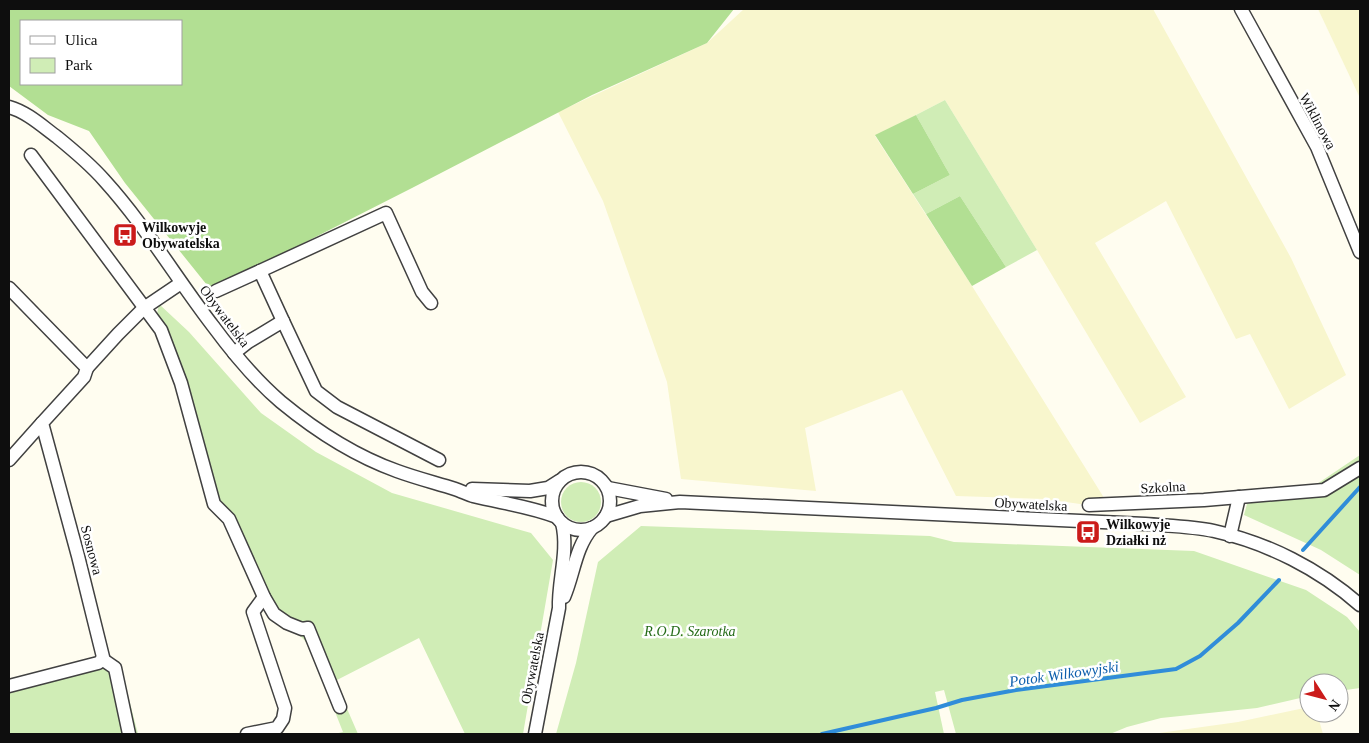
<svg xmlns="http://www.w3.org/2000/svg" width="1369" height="743" font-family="'Times New Roman',serif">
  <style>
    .farmland { fill: #f8f6cd }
    .green { fill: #d0edb6 }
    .forest { fill: #b2df93; fill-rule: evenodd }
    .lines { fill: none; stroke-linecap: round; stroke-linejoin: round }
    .stream { stroke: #308dd9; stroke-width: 4 }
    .minor-casing { stroke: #414141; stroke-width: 15 }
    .minor { stroke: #fff; stroke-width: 12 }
    .labels { text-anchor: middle; stroke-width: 5; stroke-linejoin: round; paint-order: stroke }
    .street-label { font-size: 14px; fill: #0e0e0e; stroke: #fff }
    .poi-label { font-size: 14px; font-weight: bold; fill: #0e0e0e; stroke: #fff; text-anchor: start }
    .park-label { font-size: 14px; font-style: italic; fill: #266c19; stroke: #fff }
    .water-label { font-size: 15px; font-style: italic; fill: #0c5eac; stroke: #fff }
  </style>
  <rect width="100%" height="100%" fill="#fffdf0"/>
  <!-- farmland -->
  <g class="farmland">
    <path d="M 744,9 L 1153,9 L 1291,258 L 1346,375 L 1289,409 L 1250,334 L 1236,339 L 1166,201 L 1095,243 L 1186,397 L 1140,423 L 1037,250 L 945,100 L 875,136 L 972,286 L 1106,501 L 1087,505 L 1045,499 L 956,496 L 902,390 L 805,428 L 816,491 L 681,479 L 667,382 L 603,201 L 558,112 L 707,43 Z"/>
    <path d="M 1318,9 L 1360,9 L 1360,98 Z"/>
    <path d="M 1309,707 L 1309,713 L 1317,713 L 1323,734 L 1152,734 L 1238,722 Z"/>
  </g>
  <!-- green -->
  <g class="green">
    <path d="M 945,100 L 1037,250 L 1006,267 L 960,196 L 926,214 L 913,194 L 950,175 L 916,115 Z"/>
    <path d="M 159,304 L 189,332 L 261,413 L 316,452 L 392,493 L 531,533 L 553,560 L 523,734 L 465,734 L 419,638 L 335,681 L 358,734 L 334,734 L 343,732 L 308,644 L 275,610 L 221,505 L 187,381 L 157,314 Z"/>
    <path d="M 1360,455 L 1360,575 L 1321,550 L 1244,515 L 1247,504 L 1311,488 Z"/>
    <circle cx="581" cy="502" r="20"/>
    <path d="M 641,526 L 930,536 L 954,542 L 1194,551 L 1306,590 L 1347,617 L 1360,632 L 1360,688 L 1339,691 L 1339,683 L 1309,683 L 1309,696 L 1257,708 L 1161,718 L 1127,727 L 1110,734 L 956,734 L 944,690 L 935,692 L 944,734 L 556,734 L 576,663 L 598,562 Z"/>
    <path d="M 119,661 L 138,734 L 9,734 L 9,692 L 14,689 Z"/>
  </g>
  <!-- forest -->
  <g class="forest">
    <path d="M 9,9 L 734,9 L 707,43 L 592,95 L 412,188 L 211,290 L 125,183 L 89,131 L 48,115 L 9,86 ZM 21,21 L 181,21 L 181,84 L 21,84 Z"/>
    <path d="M 916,115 L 950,175 L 913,194 L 875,135 Z"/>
    <path d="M 960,196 L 1006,267 L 972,286 L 926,214 Z"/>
  </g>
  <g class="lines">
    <!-- stream -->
    <g class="stream">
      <path d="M 1303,550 L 1360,487"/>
      <path d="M 822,734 L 936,708 L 962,700 L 1016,690 L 1176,669 L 1200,656 L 1238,623 L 1279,580"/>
    </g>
    <defs>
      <g id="minor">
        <path d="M 1241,9 L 1317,147 L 1360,252"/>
        <path d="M 9,107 C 27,112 42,126 57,137 C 73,150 90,164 104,180 C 145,225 176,278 213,326 C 233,353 255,380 281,402 C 315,430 355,456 397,471 C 416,478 436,483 455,489 C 461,491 467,494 473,496 C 501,503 529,506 557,517"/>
        <path d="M 31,155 L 161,330 L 181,383 L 214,504 L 229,519 L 264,597 L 274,614 L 287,623 L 302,629 L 308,628 L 340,707"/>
        <path d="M 9,288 L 87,368 L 84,377 L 42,423 L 78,556 L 103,657 L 101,661 L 98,663 L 9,686"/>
        <path d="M 216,291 L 260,271"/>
        <path d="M 283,321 L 260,271 L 386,213 L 422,292 L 431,303"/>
        <path d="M 234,353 L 248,342 L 283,321 L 316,391 L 337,407 L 439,460"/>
        <path d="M 87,368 L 118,334 L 144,308 L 181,283"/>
        <path d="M 9,460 L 42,423"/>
        <circle cx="581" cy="501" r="29"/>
        <path d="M 608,488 L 666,499"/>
        <path d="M 472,489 L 530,491 L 548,488 L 559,481"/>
        <path d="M 1089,505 L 1204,500 L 1324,490 L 1360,468"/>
        <path d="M 606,516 L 640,506 L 680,502 L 1145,524 C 1168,526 1191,526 1214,531 C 1268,543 1319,569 1360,605"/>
        <path d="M 1230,536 L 1239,497"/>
        <path d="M 564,597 C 574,574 575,548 592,528"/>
        <path d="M 102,659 L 115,668 L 129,734"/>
        <path d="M 247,734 L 277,728 L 283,719 L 285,708 L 253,612 L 264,597"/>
        <path d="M 535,734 L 559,608 C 558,580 569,551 562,523"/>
      </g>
    </defs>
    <!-- minor casing -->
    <use href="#minor" class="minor-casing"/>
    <!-- minor -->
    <use href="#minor" class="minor"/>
  </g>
  <!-- icons -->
  <defs>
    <symbol id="bus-square" viewBox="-11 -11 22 22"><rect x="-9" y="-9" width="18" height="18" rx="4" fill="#cb1b1a" stroke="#fff"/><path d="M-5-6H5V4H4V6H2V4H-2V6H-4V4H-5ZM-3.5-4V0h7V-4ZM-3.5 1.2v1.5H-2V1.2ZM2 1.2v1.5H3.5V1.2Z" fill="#fff"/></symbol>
  </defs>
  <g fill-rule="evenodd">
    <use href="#bus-square" x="111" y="221" width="28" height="28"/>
    <use href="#bus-square" x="1074" y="518" width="28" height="28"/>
  </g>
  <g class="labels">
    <!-- street labels -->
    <g class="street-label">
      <text transform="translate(1318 121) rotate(62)" y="5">Wiklinowa</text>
      <text transform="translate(225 316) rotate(53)" y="5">Obywatelska</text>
      <text transform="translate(1163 487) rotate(-3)" y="5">Szkolna</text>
      <text transform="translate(1031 504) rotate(3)" y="5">Obywatelska</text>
      <text transform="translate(92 550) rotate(75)" y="5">Sosnowa</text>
      <text transform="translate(532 668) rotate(-79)" y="5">Obywatelska</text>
    </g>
    <!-- poi labels -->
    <g class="poi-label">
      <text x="142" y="232">Wilkowyje<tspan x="142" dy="16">Obywatelska</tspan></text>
      <text x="1106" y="529">Wilkowyje<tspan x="1106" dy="16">Działki nż</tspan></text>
    </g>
    <!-- park labels -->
    <g class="park-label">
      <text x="690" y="636">R.O.D. Szarotka</text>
    </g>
    <!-- water labels -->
    <g class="water-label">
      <text transform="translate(1064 674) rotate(-8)" y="5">Potok Wilkowyjski</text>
    </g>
  </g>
  <!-- border -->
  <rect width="1369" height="743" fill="none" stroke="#0e0e0e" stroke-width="20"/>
  <!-- legend -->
  <rect x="20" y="20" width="162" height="65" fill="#ffffff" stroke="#9f9f9f"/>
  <rect x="30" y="36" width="25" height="8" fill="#ffffff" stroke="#9f9f9f"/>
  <text x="65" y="45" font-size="15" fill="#0e0e0e">Ulica</text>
  <rect x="30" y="58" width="25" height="15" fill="#d0edb6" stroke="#9f9f9f"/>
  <text x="65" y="70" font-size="15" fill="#0e0e0e">Park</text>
  <!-- north arrow -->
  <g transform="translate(1324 698) rotate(126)"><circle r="24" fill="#ffffff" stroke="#9f9f9f"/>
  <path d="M0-4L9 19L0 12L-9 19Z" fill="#cb1b1a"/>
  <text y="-8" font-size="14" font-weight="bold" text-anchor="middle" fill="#0e0e0e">N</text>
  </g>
</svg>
